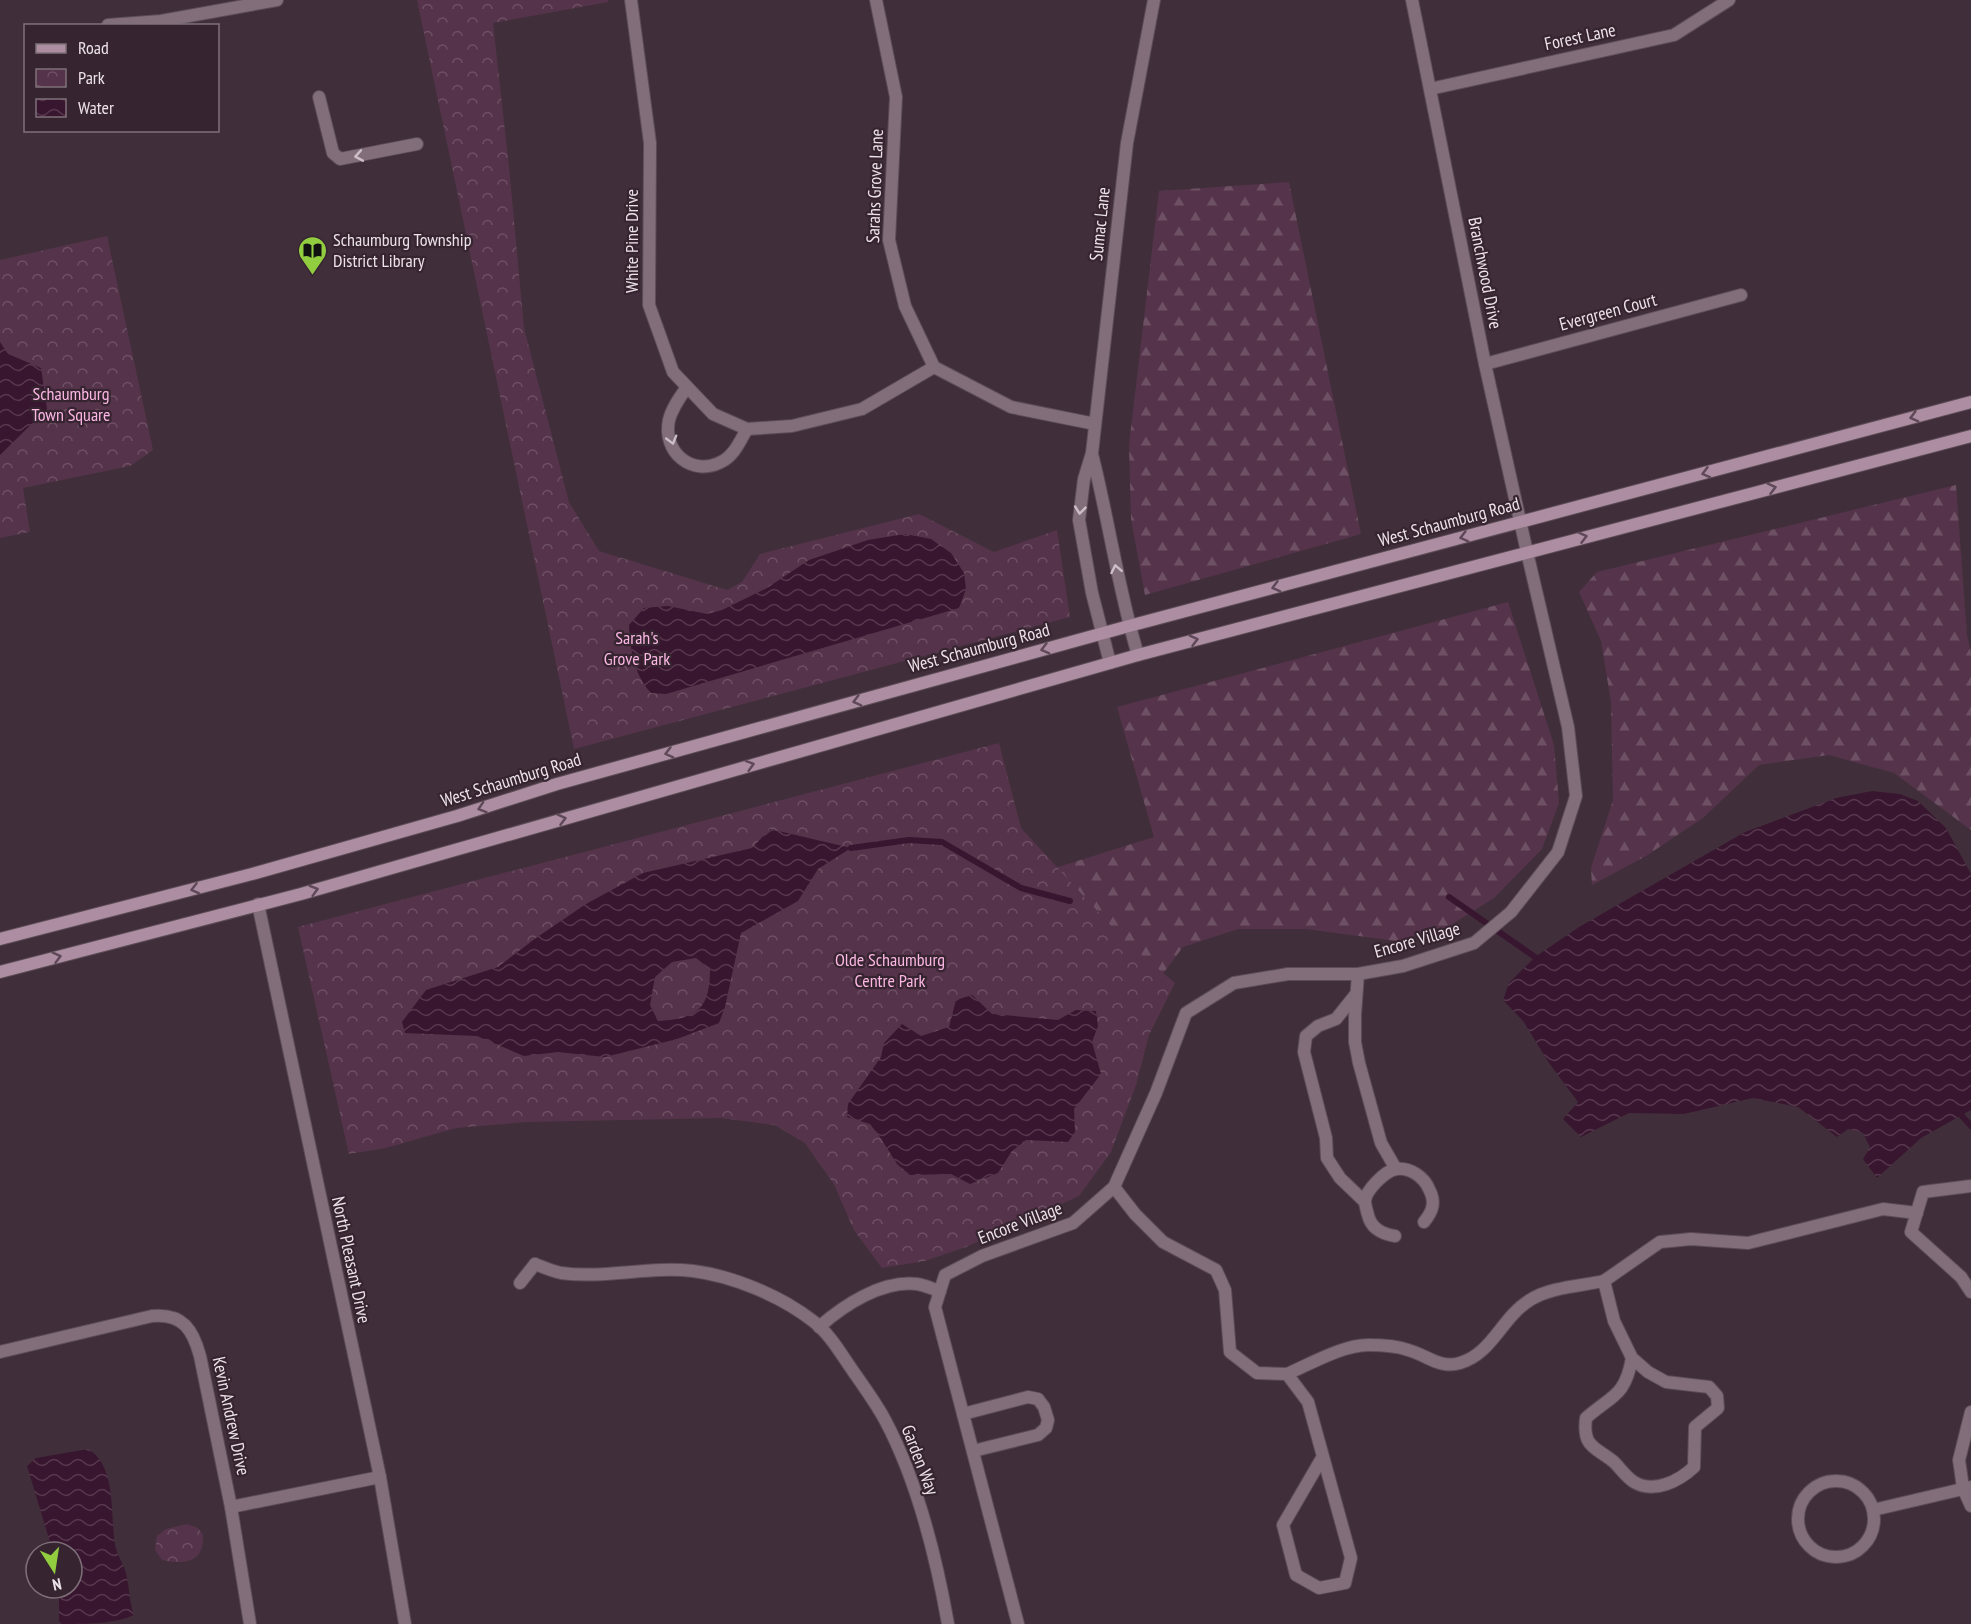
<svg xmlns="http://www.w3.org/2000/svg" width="1971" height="1624" font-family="'PT Sans Narrow',sans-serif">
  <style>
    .forest { fill: url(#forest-firs) }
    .park { fill: url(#park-crowns) }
    .water { fill: url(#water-waves); fill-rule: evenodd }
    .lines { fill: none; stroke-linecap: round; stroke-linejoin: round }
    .stream { stroke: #39162f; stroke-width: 6 }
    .lane-casing { stroke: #5c4c56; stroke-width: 14 }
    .street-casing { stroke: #5c4c56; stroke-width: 14 }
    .secondary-casing { stroke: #5c4c56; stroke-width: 14 }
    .lane { stroke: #826e7a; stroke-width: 12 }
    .street { stroke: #826e7a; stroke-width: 12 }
    .secondary { stroke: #ac8da1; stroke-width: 12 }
    .oneway { stroke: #cdbfc8 }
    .oneway2 { stroke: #5f4958 }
    .labels { text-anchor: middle; stroke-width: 4.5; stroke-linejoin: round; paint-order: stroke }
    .street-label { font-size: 18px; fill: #ede2e9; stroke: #362530 }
    .poi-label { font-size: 18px; fill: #ede2e9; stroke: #362530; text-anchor: start }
    .park-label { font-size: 18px; fill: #fcb7e4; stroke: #362530 }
  </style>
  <defs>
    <pattern id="forest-firs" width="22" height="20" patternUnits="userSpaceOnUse" patternTransform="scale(1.5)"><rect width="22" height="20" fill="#55334a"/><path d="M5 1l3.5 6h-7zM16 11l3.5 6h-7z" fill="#6e5064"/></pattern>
    <pattern id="park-crowns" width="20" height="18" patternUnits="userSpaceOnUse" patternTransform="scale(1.5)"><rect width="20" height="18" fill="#55334a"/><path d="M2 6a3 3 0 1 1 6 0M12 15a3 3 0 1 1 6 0" fill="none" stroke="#6e5064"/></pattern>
    <pattern id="water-waves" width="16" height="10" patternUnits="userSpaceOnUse" patternTransform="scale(1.5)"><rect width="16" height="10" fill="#39162f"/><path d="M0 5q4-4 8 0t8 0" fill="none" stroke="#56384d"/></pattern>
  </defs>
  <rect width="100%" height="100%" fill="#402f3a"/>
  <!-- forest -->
  <g class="forest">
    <path d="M 1289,182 L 1361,534 L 1145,595 L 1131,519 L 1129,445 L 1159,191 Z"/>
    <path d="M 1956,485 L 1967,635 L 1971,652 L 1971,830 L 1894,773 L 1829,755 L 1759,765 L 1703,818 L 1646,856 L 1592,885 L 1591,868 L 1613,800 L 1611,702 L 1601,641 L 1579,592 L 1597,572 Z"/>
    <path d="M 1508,602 L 1554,745 L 1559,803 L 1542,849 L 1494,898 L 1446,928 L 1396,941 L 1306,929 L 1238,929 L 1183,947 L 965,1237 L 882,1268 L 854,1230 L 834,1184 L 805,1143 L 775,1125 L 722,1118 L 1023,878 L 1154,837 L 1117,707 Z"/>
  </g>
  <!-- park -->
  <g class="park">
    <path d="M 417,0 L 608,0 L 608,2 L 493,23 L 509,167 L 524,328 L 569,502 L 599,551 L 727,590 L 742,582 L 760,554 L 919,514 L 994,552 L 1057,530 L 1070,617 L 574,749 Z"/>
    <path d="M 107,236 L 153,450 L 130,466 L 23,488 L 30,532 L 0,538 L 0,260 Z"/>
    <path d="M 999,743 L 1021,828 L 1126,942 L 1175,983 L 1149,1035 L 1136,1085 L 1111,1152 L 1079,1196 L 966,1247 L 925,1261 L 882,1268 L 854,1230 L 834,1184 L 805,1143 L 775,1125 L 722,1118 L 527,1122 L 456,1128 L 386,1148 L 349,1154 L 298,927 Z"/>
    <path d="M 187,1524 L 198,1528 L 203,1535 C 203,1540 203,1546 201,1550 C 195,1565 175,1563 162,1560 L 155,1550 L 157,1536 L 166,1529 Z"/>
  </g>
  <!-- water -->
  <g class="water">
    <path d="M 0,342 L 8,354 L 41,368 L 47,409 L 0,455 Z"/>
    <path d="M 905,534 L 931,539 L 951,553 L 964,573 L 966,589 L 959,608 L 666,694 L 651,693 C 634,675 630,648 629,625 L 644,608 L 668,606 L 707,614 L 722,610 L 767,588 L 809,560 L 868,540 Z"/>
    <path d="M 1872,791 L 1900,794 L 1918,801 L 1946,828 L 1971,874 L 1971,1110 L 1921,1138 L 1877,1178 L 1863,1159 L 1870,1147 L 1863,1133 L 1848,1129 L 1837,1137 L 1798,1107 L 1753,1098 L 1684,1114 L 1629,1113 L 1581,1137 L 1563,1119 L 1578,1102 L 1549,1063 L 1523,1021 L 1503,1000 L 1509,983 L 1535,957 L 1579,927 L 1745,832 L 1836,798 Z"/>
    <path d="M 770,829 L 851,848 L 818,869 L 798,901 L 741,933 L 725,1007 L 719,1023 L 677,1039 L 605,1057 L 558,1052 L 524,1056 L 477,1036 L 405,1033 L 402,1022 L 426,990 L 498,967 L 536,938 L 586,904 L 643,873 L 752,848 ZM 696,958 L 710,969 C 710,1009 697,1019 658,1021 L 650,1005 L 655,977 L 672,962 Z"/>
    <path d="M 972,995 L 992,1014 L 1058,1020 L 1076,1010 L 1096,1011 L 1098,1026 L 1092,1042 L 1101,1074 L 1074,1109 L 1075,1132 L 1068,1142 L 1026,1140 L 1012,1151 L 998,1173 L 970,1184 L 951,1174 L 910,1175 L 897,1164 L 880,1137 L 870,1124 L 847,1117 L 848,1104 L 881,1057 L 884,1043 L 902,1024 L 921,1036 L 949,1027 L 956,1000 Z"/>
    <path d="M 88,1449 C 117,1466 110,1514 115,1544 C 116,1553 122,1561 125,1570 C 130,1585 128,1598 134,1615 C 116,1624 84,1624 62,1624 L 59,1621 L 59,1588 L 72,1588 L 72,1552 L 53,1552 L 27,1466 L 36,1458 Z"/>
  </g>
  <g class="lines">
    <!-- stream -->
    <g class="stream">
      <path d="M 851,848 L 909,840 L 942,842 L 1021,888 L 1070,901"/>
      <path d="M 1449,897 L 1535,957"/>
      <path d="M 1962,1116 L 1971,1126"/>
    </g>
    <defs>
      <g id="lane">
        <path d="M 108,25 L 161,21 L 277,0"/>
        <path d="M 319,97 L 333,153 L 340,159 L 417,144"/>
        <path d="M 687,387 C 680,397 672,408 669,420 C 662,452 692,477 721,462 C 734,456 740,441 747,429"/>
        <path d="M 1358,974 L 1355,1015 L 1355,1042 L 1359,1063 L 1381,1143 L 1396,1169"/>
        <path d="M 1356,994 L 1336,1019 L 1318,1026 L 1306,1036 L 1304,1052 L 1326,1138 L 1327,1158 L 1340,1178 L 1365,1202"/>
        <path d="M 1971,1186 L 1923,1192 L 1911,1232 L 1961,1277 L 1971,1292"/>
        <path d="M 1114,1187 L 1135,1214 L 1163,1242 L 1216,1270 L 1225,1290 L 1230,1352 L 1257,1373 L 1287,1374 L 1308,1402 L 1351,1558 L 1345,1583 L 1319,1588 L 1296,1575 L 1283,1525 L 1322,1458"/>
        <path d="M 1395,1236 C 1382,1234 1371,1228 1368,1215 C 1367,1211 1365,1205 1365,1201 C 1366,1190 1385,1171 1396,1169 C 1410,1167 1424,1177 1429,1189 C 1436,1202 1433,1211 1424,1222"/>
        <path d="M 520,1283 L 535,1264"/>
        <path d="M 1632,1358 C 1625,1397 1612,1395 1586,1418 C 1582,1448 1596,1447 1614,1462 C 1621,1469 1626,1477 1634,1482 C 1654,1494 1679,1481 1694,1467 L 1695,1427 L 1718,1408 L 1717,1396 L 1709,1387 L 1666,1382 L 1648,1372 L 1632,1358 L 1614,1321 L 1604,1281 L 1660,1242 L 1691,1239 L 1748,1243 L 1883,1209 L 1917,1213"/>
        <path d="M 1287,1374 C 1310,1364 1343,1345 1368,1345 C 1380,1345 1397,1346 1408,1350 C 1427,1355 1439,1369 1460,1363 C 1492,1354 1502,1317 1530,1300 C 1550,1287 1581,1286 1604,1281"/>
        <path d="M 1971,1412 L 1959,1460 L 1963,1488 L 1971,1506"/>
        <path d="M 963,1414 L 1028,1397 L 1038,1399 L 1044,1407 L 1048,1420 L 1046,1428 L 1038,1435 L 973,1451"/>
        <circle cx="1836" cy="1519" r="38"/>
        <path d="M 1873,1510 L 1971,1487"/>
        <path d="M 1018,1624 L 935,1307 L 945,1275 L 982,1256 L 1073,1223 L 1114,1187 L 1156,1093 L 1186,1013 L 1234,983 L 1288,974 L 1358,974 L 1403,966 L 1474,943 L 1511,912 L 1558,852 L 1576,796 L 1568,727 L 1527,552"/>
      </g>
      <g id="street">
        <path d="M 631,0 L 650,143 L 649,305 L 673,372 L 713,414 L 747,429 L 792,426 L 862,409 L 934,367 L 1011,407 L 1095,424"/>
        <path d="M 876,0 L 896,97 L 889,240 L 905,306 L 934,367"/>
        <path d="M 1412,0 L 1485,364 L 1527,552"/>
        <path d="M 1430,89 L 1674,35 L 1729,0"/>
        <path d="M 1485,364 L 1741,295"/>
        <path d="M 1092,454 C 1109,521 1118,589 1138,655"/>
        <path d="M 1110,663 L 1092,593 L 1079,520 L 1084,479 L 1092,453 L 1127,143 L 1154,0"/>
        <path d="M 258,904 L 380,1477 L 405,1624"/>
        <path d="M 535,1264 C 543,1267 552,1271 561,1273 C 605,1279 649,1266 693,1271 C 733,1276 781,1296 813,1321 C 830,1334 841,1354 853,1371 C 864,1387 876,1403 885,1420 C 918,1482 936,1556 948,1624"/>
        <path d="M 819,1327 C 844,1305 882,1280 917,1284 C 924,1285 933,1289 940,1291"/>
        <path d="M 0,1352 L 152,1316 C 183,1313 193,1330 200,1356 L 231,1507 L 250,1624"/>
        <path d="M 231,1507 L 380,1477"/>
      </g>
      <g id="secondary">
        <path d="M 0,939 L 252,874 L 457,816 L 557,784 L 1129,626 L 1971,402"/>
        <path d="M 0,972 L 301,894 L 1138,655 L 1971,436"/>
      </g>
    </defs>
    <!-- lane casing -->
    <use href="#lane" class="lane-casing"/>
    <!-- street casing -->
    <use href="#street" class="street-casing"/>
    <!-- secondary casing -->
    <use href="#secondary" class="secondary-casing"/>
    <!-- lane -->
    <use href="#lane" class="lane"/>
    <!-- street -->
    <use href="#street" class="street"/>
    <!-- secondary -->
    <use href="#secondary" class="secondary"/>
  </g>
  <!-- one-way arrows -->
  <defs><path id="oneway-chevron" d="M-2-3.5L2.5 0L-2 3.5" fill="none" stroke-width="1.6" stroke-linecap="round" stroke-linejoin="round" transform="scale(1.5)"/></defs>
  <g class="oneway">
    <use href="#oneway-chevron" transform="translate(359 156) rotate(170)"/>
    <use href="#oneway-chevron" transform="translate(672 440) rotate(74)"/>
    <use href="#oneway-chevron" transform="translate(1080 510) rotate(96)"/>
    <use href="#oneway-chevron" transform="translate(1116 569) rotate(-101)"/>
  </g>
  <g class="oneway2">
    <use href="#oneway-chevron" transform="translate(1914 417) rotate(165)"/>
    <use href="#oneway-chevron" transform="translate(1706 473) rotate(165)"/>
    <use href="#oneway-chevron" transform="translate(1772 488) rotate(-15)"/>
    <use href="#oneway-chevron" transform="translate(1464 537) rotate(165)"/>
    <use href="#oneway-chevron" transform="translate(1583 537) rotate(-15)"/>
    <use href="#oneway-chevron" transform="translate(1276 587) rotate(165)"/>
    <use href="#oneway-chevron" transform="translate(1194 640) rotate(-15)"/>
    <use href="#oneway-chevron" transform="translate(1045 649) rotate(165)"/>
    <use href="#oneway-chevron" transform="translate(857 701) rotate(165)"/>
    <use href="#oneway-chevron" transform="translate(669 753) rotate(165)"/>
    <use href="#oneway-chevron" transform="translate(750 765) rotate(-16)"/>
    <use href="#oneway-chevron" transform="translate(482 808) rotate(162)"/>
    <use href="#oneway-chevron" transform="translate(562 819) rotate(-15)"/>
    <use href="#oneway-chevron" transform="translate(195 889) rotate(166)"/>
    <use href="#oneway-chevron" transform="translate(314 890) rotate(-16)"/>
    <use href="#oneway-chevron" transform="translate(57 957) rotate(-15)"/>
  </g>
  <!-- icons -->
  <defs>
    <symbol id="library-pin" viewBox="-11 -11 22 30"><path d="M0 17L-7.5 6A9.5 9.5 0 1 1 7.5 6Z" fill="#91cd3f" stroke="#362530"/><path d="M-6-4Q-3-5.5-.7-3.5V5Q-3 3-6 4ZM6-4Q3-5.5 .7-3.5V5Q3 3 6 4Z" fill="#111"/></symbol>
  </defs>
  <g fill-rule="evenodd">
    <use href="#library-pin" x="296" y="234" width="33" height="45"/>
  </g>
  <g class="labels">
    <!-- street labels -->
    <g class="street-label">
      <text transform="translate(1580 37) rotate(-12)" y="6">Forest Lane</text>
      <text transform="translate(875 186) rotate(-88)" y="6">Sarahs Grove Lane</text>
      <text transform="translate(1100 224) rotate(-84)" y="6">Sumac Lane</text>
      <text transform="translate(632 241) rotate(-90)" y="6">White Pine Drive</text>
      <text transform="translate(1485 273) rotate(79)" y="6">Branchwood Drive</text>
      <text transform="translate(1608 312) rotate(-15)" y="6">Evergreen Court</text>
      <text transform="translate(1449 522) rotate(-15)" y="6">West Schaumburg Road</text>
      <text transform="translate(979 648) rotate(-15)" y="6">West Schaumburg Road</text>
      <text transform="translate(511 780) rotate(-17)" y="6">West Schaumburg Road</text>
      <text transform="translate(1417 940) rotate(-16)" y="6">Encore Village</text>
      <text transform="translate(1020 1223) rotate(-21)" y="6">Encore Village</text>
      <text transform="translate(351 1260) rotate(78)" y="6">North Pleasant Drive</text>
      <text transform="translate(231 1416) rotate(78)" y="6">Kevin Andrew Drive</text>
      <text transform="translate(920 1460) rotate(69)" y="6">Garden Way</text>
    </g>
    <!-- poi labels -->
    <g class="poi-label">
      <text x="333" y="246">Schaumburg Township<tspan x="333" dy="21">District Library</tspan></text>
    </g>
    <!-- park labels -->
    <g class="park-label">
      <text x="71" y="400">Schaumburg<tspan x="71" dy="21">Town Square</tspan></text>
      <text x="637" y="644">Sarah's<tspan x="637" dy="21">Grove Park</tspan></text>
      <text x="890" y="966">Olde Schaumburg<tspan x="890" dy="21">Centre Park</tspan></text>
    </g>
  </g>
  <!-- legend -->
  <rect x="24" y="24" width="195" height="108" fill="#362530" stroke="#7f717a" stroke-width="1.5"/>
  <rect x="36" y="44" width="30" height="9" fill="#ac8da1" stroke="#7f717a" stroke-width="1.5"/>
  <text x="78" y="54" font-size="18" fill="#ede2e9">Road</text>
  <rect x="36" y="69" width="30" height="18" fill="url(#park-crowns)" stroke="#7f717a" stroke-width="1.5"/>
  <text x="78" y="84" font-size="18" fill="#ede2e9">Park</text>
  <rect x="36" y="99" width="30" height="18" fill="url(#water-waves)" stroke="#7f717a" stroke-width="1.5"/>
  <text x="78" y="114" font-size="18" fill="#ede2e9">Water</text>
  <!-- north arrow -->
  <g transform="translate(54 1570) rotate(168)"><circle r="28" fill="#362530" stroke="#7f717a" stroke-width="1.5"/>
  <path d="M0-4.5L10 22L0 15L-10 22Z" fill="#91cd3f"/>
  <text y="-9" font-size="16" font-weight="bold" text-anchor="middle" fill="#ede2e9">N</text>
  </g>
</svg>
